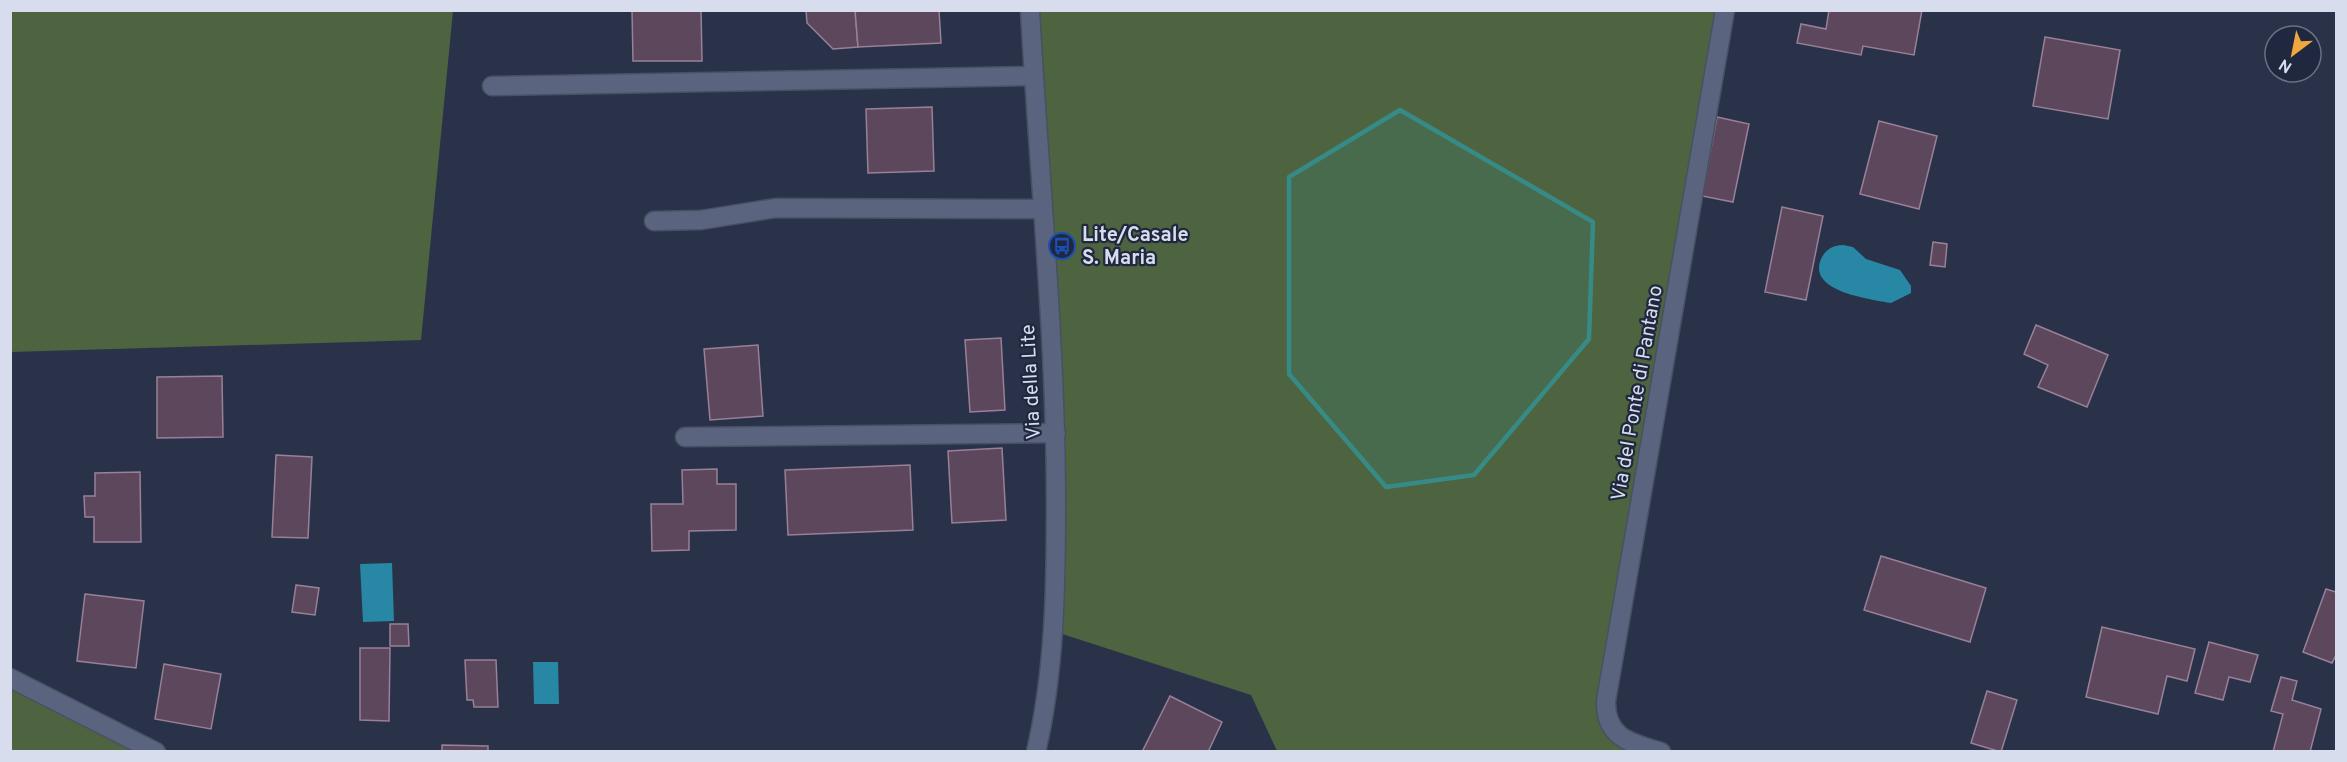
<svg xmlns="http://www.w3.org/2000/svg" width="2347" height="762" font-family="Overpass,sans-serif">
  <style>
    .green { fill: #4e633f }
    .water { fill: #2787a4 }
    .building { fill: #5d475c; stroke: #988098; stroke-width: 1.5 }
    .lines { fill: none; stroke-linecap: round; stroke-linejoin: round }
    .minor-casing { stroke: #495064; stroke-width: 21 }
    .minor { stroke: #5a647f; stroke-width: 18 }
    .marked { fill: #378b87; fill-opacity: 0.2; stroke: #378b87; stroke-width: 4.5; stroke-linejoin: round }
    .labels { text-anchor: middle; stroke-width: 4.5; stroke-linejoin: round; paint-order: stroke }
    .poi-label { font-size: 20px; font-weight: bold; fill: #d7dded; stroke: #20283f; text-anchor: start }
    .street-label { font-size: 20px; fill: #d7dded; stroke: #20283f }
  </style>
  <rect width="100%" height="100%" fill="#2a324a"/>
  <!-- green -->
  <g class="green">
    <path d="M 10,11 L 453,11 L 421,340 L 11,352 Z"/>
    <path d="M 1030,11 L 1725,11 L 1609,722 L 1661,751 L 1277,751 L 1251,695 L 1053,631 L 1055,588 Z"/>
    <path d="M 11,677 L 159,751 L 11,751 Z"/>
  </g>
  <!-- water -->
  <g class="water">
    <path d="M 1843,245 L 1853,247 L 1866,259 L 1900,270 L 1911,286 L 1911,293 L 1891,303 C 1871,299 1807,292 1821,259 C 1825,250 1833,245 1843,245 Z"/>
    <path d="M 392,563 L 394,621 L 363,622 L 360,564 Z"/>
    <path d="M 533,662 L 558,662 L 559,704 L 534,704 Z"/>
  </g>
  <!-- building -->
  <g class="building">
    <path d="M 632,10 L 701,10 L 702,61 L 633,61 Z"/>
    <path d="M 806,10 L 855,10 L 858,47 L 833,49 L 807,23 Z"/>
    <path d="M 855,10 L 939,10 L 941,43 L 858,47 Z"/>
    <path d="M 1829,10 L 1922,10 L 1914,55 L 1863,46 L 1861,55 L 1797,43 L 1801,24 L 1826,29 Z"/>
    <path d="M 2045,37 L 2120,50 L 2108,119 L 2033,106 Z"/>
    <path d="M 932,107 L 934,171 L 868,173 L 866,109 Z"/>
    <path d="M 1717,117 L 1749,124 L 1733,202 L 1702,196 Z"/>
    <path d="M 1879,121 L 1937,136 L 1919,209 L 1860,194 Z"/>
    <path d="M 1782,207 L 1823,216 L 1806,300 L 1765,292 Z"/>
    <path d="M 1933,242 L 1947,244 L 1945,267 L 1930,265 Z"/>
    <path d="M 2036,325 L 2108,355 L 2087,407 L 2038,387 L 2048,365 L 2024,354 Z"/>
    <path d="M 1001,338 L 1005,410 L 970,412 L 965,340 Z"/>
    <path d="M 758,345 L 763,416 L 710,420 L 704,349 Z"/>
    <path d="M 222,376 L 223,437 L 157,438 L 157,377 Z"/>
    <path d="M 1002,448 L 1006,520 L 952,523 L 948,451 Z"/>
    <path d="M 276,455 L 312,457 L 308,538 L 272,537 Z"/>
    <path d="M 910,465 L 913,530 L 788,535 L 785,470 Z"/>
    <path d="M 717,469 L 717,484 L 736,484 L 736,530 L 689,531 L 689,550 L 652,551 L 651,504 L 683,504 L 682,470 Z"/>
    <path d="M 140,472 L 141,542 L 94,542 L 94,517 L 85,517 L 84,496 L 95,496 L 95,473 Z"/>
    <path d="M 1881,556 L 1986,588 L 1970,642 L 1864,610 Z"/>
    <path d="M 296,585 L 319,588 L 315,615 L 292,612 Z"/>
    <path d="M 2326,589 L 2336,592 L 2336,655 L 2332,663 L 2303,652 Z"/>
    <path d="M 85,594 L 144,601 L 136,668 L 77,661 Z"/>
    <path d="M 390,624 L 408,624 L 409,646 L 390,646 Z"/>
    <path d="M 2102,627 L 2195,649 L 2187,681 L 2167,676 L 2158,714 L 2086,697 Z"/>
    <path d="M 2209,642 L 2258,655 L 2250,682 L 2229,677 L 2223,700 L 2195,693 Z"/>
    <path d="M 360,648 L 390,648 L 389,721 L 360,720 Z"/>
    <path d="M 465,660 L 496,660 L 498,707 L 474,707 L 473,700 L 467,700 Z"/>
    <path d="M 164,664 L 221,674 L 211,729 L 155,719 Z"/>
    <path d="M 2281,677 L 2297,681 L 2292,700 L 2321,709 L 2310,752 L 2273,752 L 2283,714 L 2271,711 Z"/>
    <path d="M 1987,691 L 2017,700 L 2001,752 L 1971,743 Z"/>
    <path d="M 1170,696 L 1222,722 L 1208,752 L 1142,752 Z"/>
    <path d="M 442,745 L 488,746 L 488,752 L 442,752 Z"/>
  </g>
  <g class="lines">
    <defs>
      <g id="minor">
        <path d="M 1030,10 C 1039,175 1056,339 1056,504 C 1056,586 1055,670 1036,752"/>
        <path d="M 492,86 L 1034,76"/>
        <path d="M 654,221 L 701,220 L 776,208 L 1043,209"/>
        <path d="M 685,437 L 1056,433"/>
        <path d="M 10,678 L 156,752"/>
        <path d="M 1661,752 C 1631,743 1605,738 1606,701 L 1725,10"/>
      </g>
    </defs>
    <!-- minor casing -->
    <use href="#minor" class="minor-casing"/>
    <!-- minor -->
    <use href="#minor" class="minor"/>
  </g>
  <!-- marked area -->
  <path class="marked" d="M 1400,110 L 1593,222 L 1589,339 L 1474,475 L 1386,487 L 1289,374 L 1289,177 Z"/>
  <!-- icons -->
  <defs>
    <symbol id="bus-ring" viewBox="-11 -11 22 22"><circle r="9.5" fill="#20283f" stroke="#1a4fb4" stroke-width="1.5"/><path d="M-5-6H5V4H4V6H2V4H-2V6H-4V4H-5ZM-3.5-4V0h7V-4ZM-3.5 1.2v1.5H-2V1.2ZM2 1.2v1.5H3.5V1.2Z" fill="#1a4fb4"/></symbol>
  </defs>
  <g fill-rule="evenodd">
    <use href="#bus-ring" x="1047" y="231" width="30" height="30"/>
  </g>
  <g class="labels">
    <!-- poi labels -->
    <g class="poi-label">
      <text x="1082" y="241">Lite/Casale<tspan x="1082" dy="23">S. Maria</tspan></text>
    </g>
    <!-- street labels -->
    <g class="street-label">
      <text transform="translate(1030 382) rotate(-93)" y="7">Via della Lite</text>
      <text transform="translate(1636 393) rotate(-80)" y="7">Via del Ponte di Pantano</text>
    </g>
  </g>
  <!-- border -->
  <rect width="2347" height="762" fill="none" stroke="#d7dded" stroke-width="24"/>
  <!-- north arrow -->
  <g transform="translate(2293 54) rotate(212)"><circle r="28" fill="#20283f" stroke="#697085" stroke-width="1.5"/>
  <path d="M0-4.5L10 22L0 15L-10 22Z" fill="#efa73e"/>
  <text y="-9" font-size="16" font-weight="bold" text-anchor="middle" fill="#d7dded">N</text>
  </g>
</svg>
